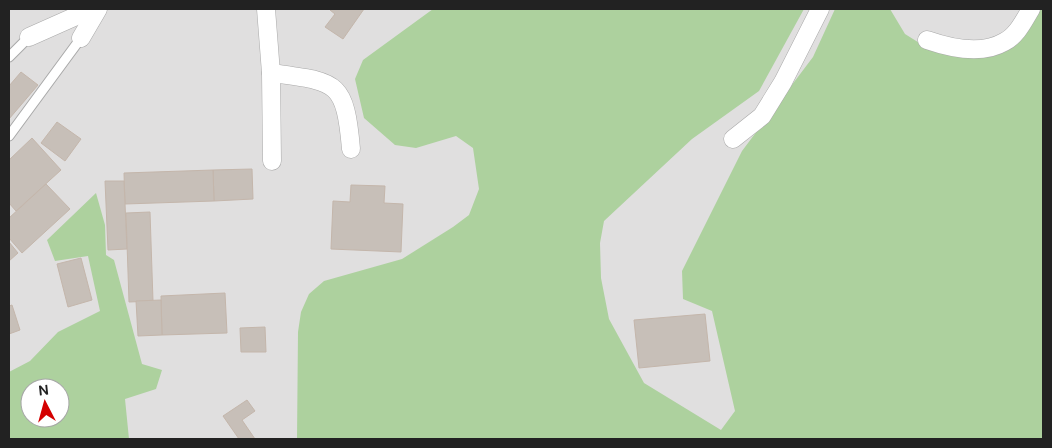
<svg xmlns="http://www.w3.org/2000/svg" width="1052" height="448" font-family="'DM Sans',sans-serif">
  <style>
    .residential { fill: #e0dfdf; fill-rule: evenodd }
    .forest { fill: #add19e; fill-rule: evenodd }
    .building { fill: #c7bfb8; stroke: #c4b6ab }
    .lines { fill: none; stroke-linecap: round; stroke-linejoin: round }
    .service-casing { stroke: #a9a9a9; stroke-width: 11 }
    .minor-casing { stroke: #a9a9a9; stroke-width: 19 }
    .service { stroke: #fff; stroke-width: 9 }
    .minor { stroke: #fff; stroke-width: 18 }
  </style>
  <rect width="100%" height="100%" fill="#f2efe9"/>
  <!-- residential -->
  <path class="residential" d="M 9,9 L 1043,9 L 1043,439 L 9,439 ZM 30,388 L 60,388 L 60,418 L 30,418 Z"/>
  <!-- forest -->
  <g class="forest">
    <path d="M 433,9 L 804,9 L 759,91 L 692,139 L 604,221 L 600,243 L 601,278 L 609,319 L 644,383 L 721,430 L 735,411 L 712,311 L 683,299 L 682,271 L 742,151 L 813,57 L 835,9 L 890,9 L 905,34 L 929,49 L 957,54 L 1027,31 L 1041,9 L 1043,9 L 1043,439 L 297,439 L 298,332 L 301,312 L 309,294 L 324,281 L 402,259 L 453,227 L 469,215 L 479,189 L 473,148 L 456,136 L 416,148 L 395,145 L 364,118 L 355,79 L 363,60 Z"/>
    <path d="M 96,193 L 105,225 L 106,255 L 114,260 L 142,364 L 162,370 L 156,389 L 125,399 L 129,439 L 9,439 L 9,372 L 30,361 L 58,332 L 100,311 L 88,256 L 55,261 L 47,240 ZM 30,388 L 60,388 L 60,418 L 30,418 Z"/>
  </g>
  <!-- building -->
  <g class="building">
    <path d="M 331,9 L 364,9 L 343,39 L 325,27 L 335,14 L 330,10 Z"/>
    <path d="M 21,72 L 38,85 L 9,119 L 9,86 Z"/>
    <path d="M 57,122 L 81,139 L 65,161 L 41,143 Z"/>
    <path d="M 32,138 L 61,170 L 16,211 L 9,203 L 9,160 Z"/>
    <path d="M 252,169 L 253,199 L 214,201 L 213,170 Z"/>
    <path d="M 213,170 L 214,201 L 125,204 L 124,173 Z"/>
    <path d="M 105,181 L 124,181 L 127,249 L 108,250 Z"/>
    <path d="M 46,184 L 70,209 L 22,253 L 9,238 L 9,218 Z"/>
    <path d="M 351,185 L 385,186 L 384,203 L 403,204 L 401,252 L 331,249 L 333,201 L 350,202 Z"/>
    <path d="M 150,212 L 153,301 L 129,302 L 126,213 Z"/>
    <path d="M 9,242 L 18,253 L 9,261 Z"/>
    <path d="M 81,258 L 92,300 L 68,307 L 57,264 Z"/>
    <path d="M 225,293 L 227,333 L 162,335 L 161,296 Z"/>
    <path d="M 161,300 L 162,335 L 138,336 L 136,301 Z"/>
    <path d="M 12,305 L 20,330 L 9,334 L 9,306 Z"/>
    <path d="M 705,314 L 710,361 L 639,368 L 634,320 Z"/>
    <path d="M 265,327 L 266,352 L 241,352 L 240,328 Z"/>
    <path d="M 247,400 L 255,411 L 242,420 L 255,439 L 239,439 L 223,416 Z"/>
  </g>
  <g class="lines">
    <defs>
      <g id="service">
        <path d="M 9,57 L 29,37"/>
        <path d="M 9,136 L 81,38"/>
      </g>
      <g id="minor">
        <path d="M 266,9 L 271,73 L 272,161"/>
        <path d="M 29,37 L 92,9"/>
        <path d="M 81,38 L 98,9"/>
        <path d="M 927,40 C 950,48 982,55 1004,42 C 1017,36 1024,20 1031,9"/>
        <path d="M 271,73 C 336,82 345,79 351,149"/>
        <path d="M 733,139 L 762,116 L 783,82 L 820,9"/>
      </g>
    </defs>
    <!-- service casing -->
    <use href="#service" class="service-casing"/>
    <!-- minor casing -->
    <use href="#minor" class="minor-casing"/>
    <!-- service -->
    <use href="#service" class="service"/>
    <!-- minor -->
    <use href="#minor" class="minor"/>
  </g>
  <!-- border -->
  <rect width="1052" height="448" fill="none" stroke="#222222" stroke-width="20"/>
  <!-- north arrow -->
  <g transform="translate(45 403) rotate(354)"><circle r="24" fill="#ffffff" stroke="#a7a7a7"/>
  <path d="M0-4L9 19L0 12L-9 19Z" fill="#d40000"/>
  <text y="-8" font-size="14" font-weight="bold" text-anchor="middle" fill="#222222">N</text>
  </g>
</svg>
